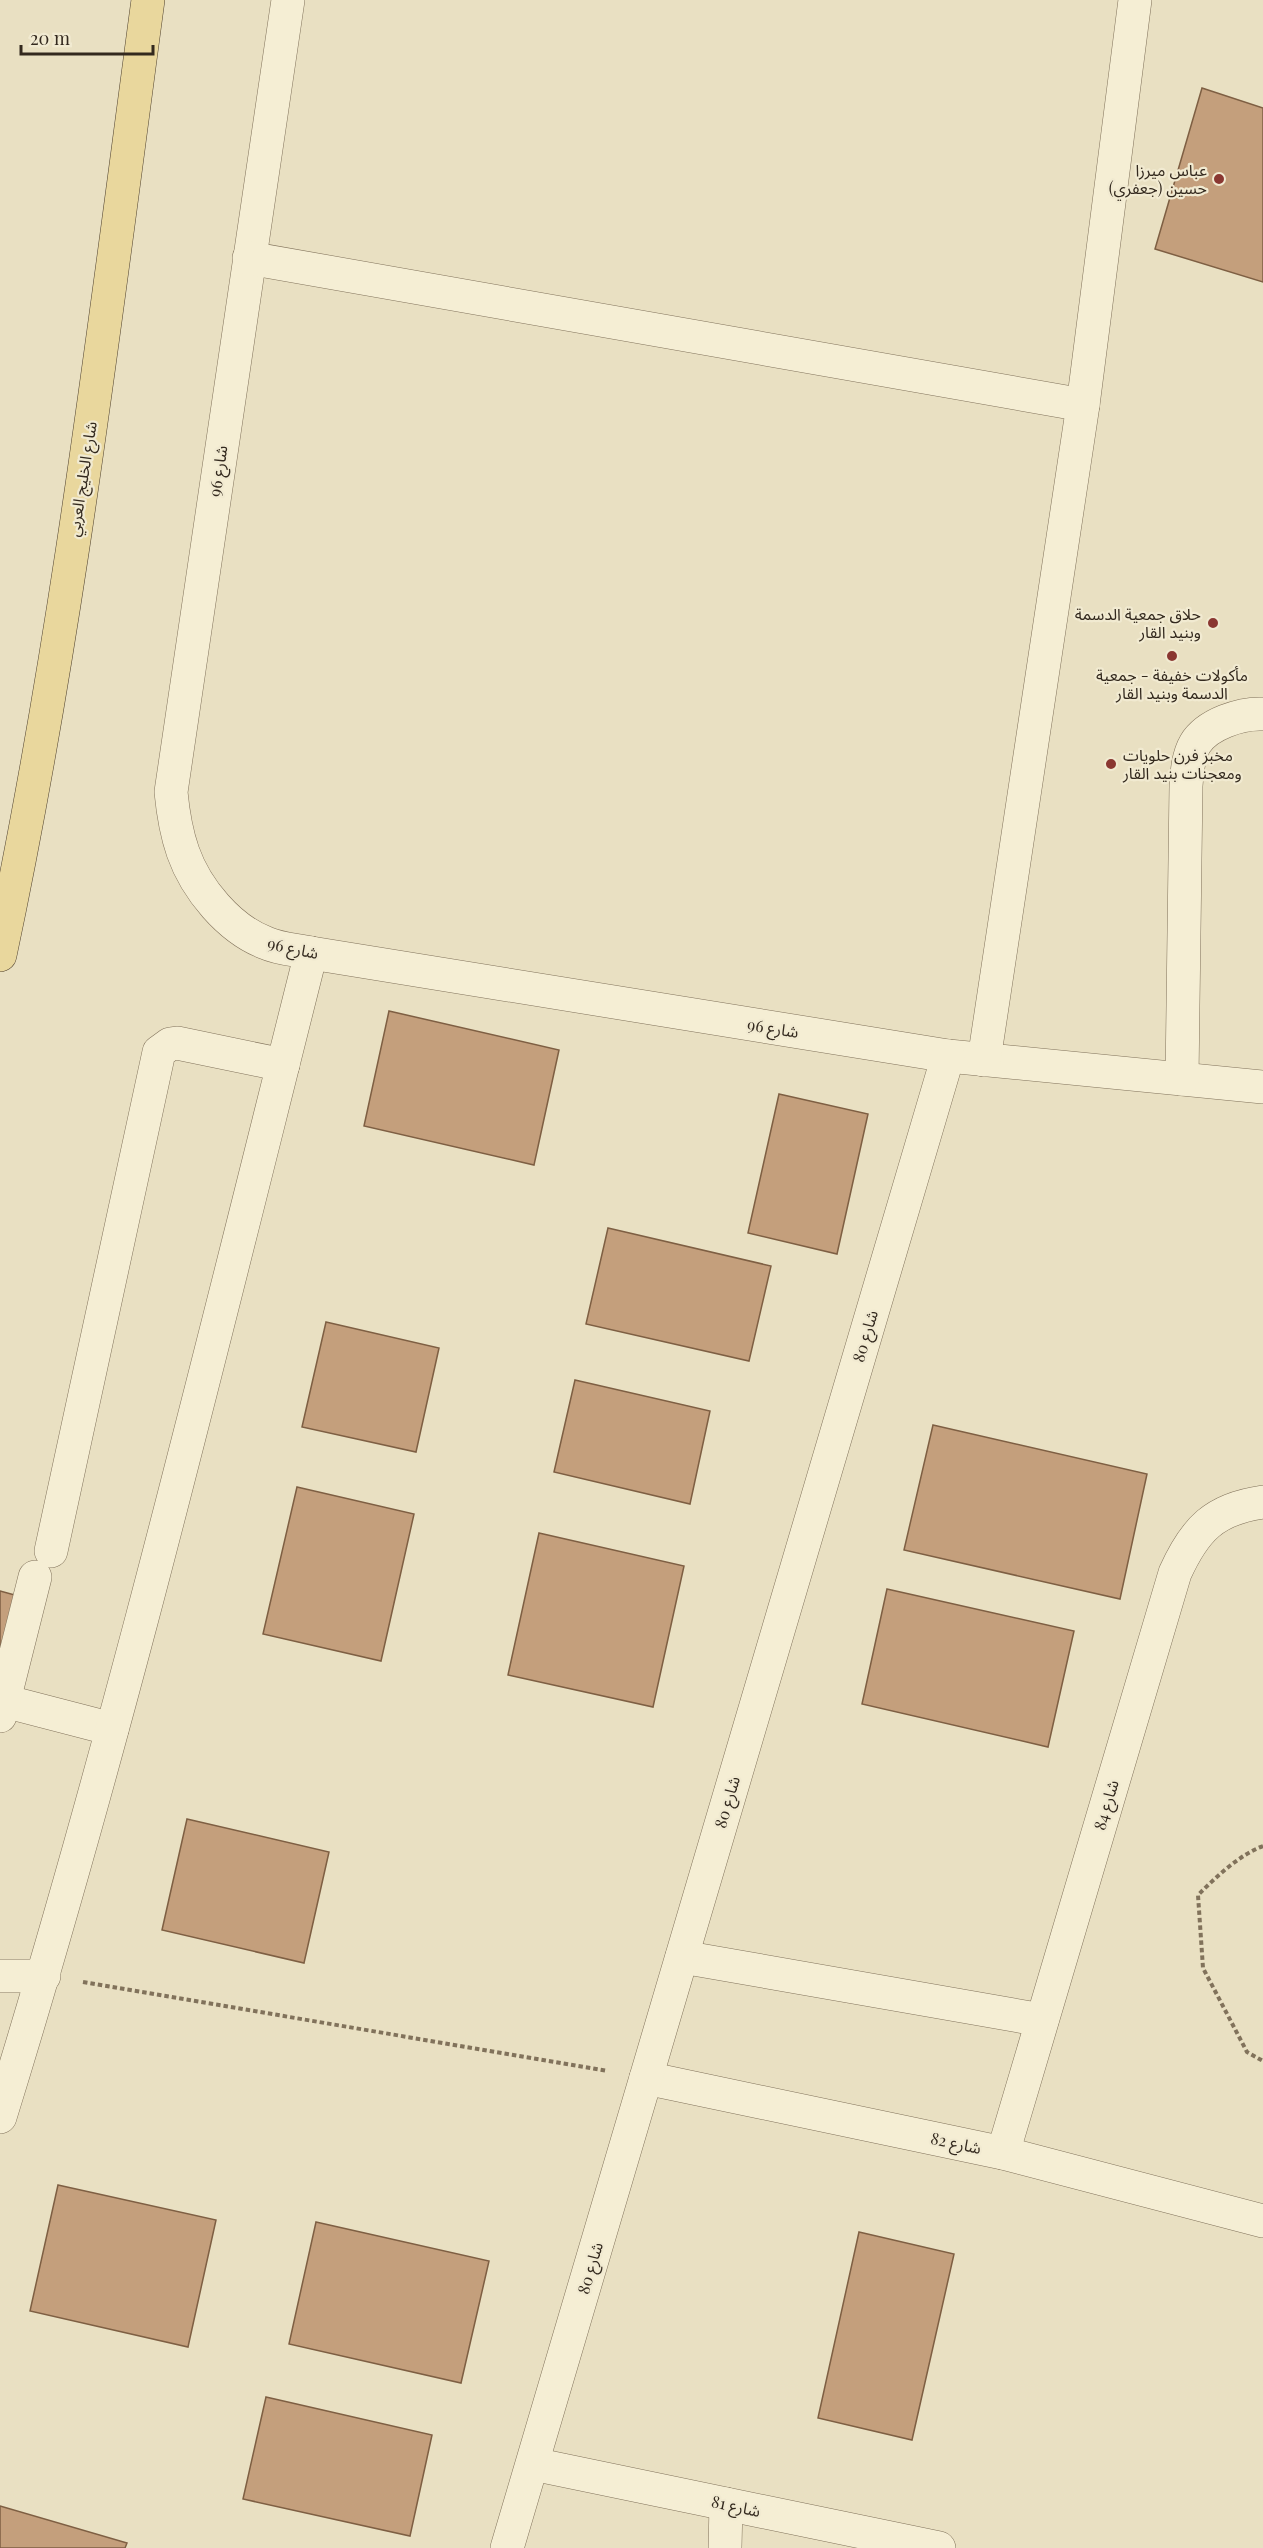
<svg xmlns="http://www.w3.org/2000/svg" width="1263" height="2548" font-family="'Playfair Display','Noto Sans Arabic',serif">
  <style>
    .building { fill: #c49f7c; stroke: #7e5f43; stroke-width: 1.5 }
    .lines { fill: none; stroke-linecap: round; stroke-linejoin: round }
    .minor-casing { stroke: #81725b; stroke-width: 34 }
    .major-casing { stroke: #4f412f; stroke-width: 34 }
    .path { stroke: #81725b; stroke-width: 4; stroke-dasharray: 4.5 3; stroke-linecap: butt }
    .minor { stroke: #f5eed4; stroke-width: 33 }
    .major { stroke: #e9d79d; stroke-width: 33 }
    .poi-dot { fill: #8a3731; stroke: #f1ead1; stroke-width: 2 }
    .labels { text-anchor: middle; stroke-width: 4.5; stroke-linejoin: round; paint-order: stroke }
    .poi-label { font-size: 16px; fill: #33291e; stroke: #f1ead1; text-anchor: end }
    .street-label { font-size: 16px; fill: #33291e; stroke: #f1ead1 }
  </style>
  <rect width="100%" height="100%" fill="#e9e0c2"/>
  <!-- building -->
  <g class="building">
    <path d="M 1202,88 L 1263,108 L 1263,282 L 1155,249 Z"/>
    <path d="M 389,1011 L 559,1050 L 534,1165 L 364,1126 Z"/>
    <path d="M 779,1094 L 868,1114 L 837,1254 L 748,1233 Z"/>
    <path d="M 608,1228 L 771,1266 L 749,1361 L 586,1324 Z"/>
    <path d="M 326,1322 L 439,1348 L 416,1452 L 302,1427 Z"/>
    <path d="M 575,1380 L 710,1411 L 690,1504 L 554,1472 Z"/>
    <path d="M 933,1425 L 1147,1474 L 1120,1599 L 904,1550 Z"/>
    <path d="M 297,1487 L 414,1514 L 381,1661 L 263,1634 Z"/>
    <path d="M 539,1533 L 684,1566 L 653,1707 L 508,1675 Z"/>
    <path d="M 887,1589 L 1074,1631 L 1048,1747 L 862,1704 Z"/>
    <path d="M 0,1591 L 22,1597 L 0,1652 Z"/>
    <path d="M 187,1819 L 329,1852 L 304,1963 L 162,1930 Z"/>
    <path d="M 58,2185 L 216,2220 L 188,2347 L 30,2311 Z"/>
    <path d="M 316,2222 L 489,2261 L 461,2383 L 289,2344 Z"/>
    <path d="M 859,2232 L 954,2254 L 912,2440 L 818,2418 Z"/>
    <path d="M 266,2397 L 432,2435 L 410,2536 L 243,2499 Z"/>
    <path d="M 0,2506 L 127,2543 L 125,2548 L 0,2548 Z"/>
  </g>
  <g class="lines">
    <defs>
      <g id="minor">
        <path d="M 288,0 L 171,792 C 173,813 176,832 183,852 C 196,889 229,929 266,943 C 279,949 297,950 311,953 L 948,1056 L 1263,1087"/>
        <path d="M 249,258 L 1083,405"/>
        <path d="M 984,1060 L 1083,405 L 1135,0"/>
        <path d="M 1182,1079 L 1186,786 C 1187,772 1188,756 1195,744 C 1207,724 1241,713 1263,714"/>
        <path d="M 51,1551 L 159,1052 L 170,1044 L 177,1043 L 283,1065"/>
        <path d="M 4,1701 L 112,1729"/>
        <path d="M 0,1716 L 35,1577"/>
        <path d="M 682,1957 L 1042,2020"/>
        <path d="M 0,1976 L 44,1976"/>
        <path d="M 646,2078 L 1003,2153 L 1263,2221"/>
        <path d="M 0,2117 C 119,1733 213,1342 311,953"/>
        <path d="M 1003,2153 L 1175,1573 C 1195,1529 1214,1509 1263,1502"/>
        <path d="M 533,2464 L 939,2548"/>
        <path d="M 507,2548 L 948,1056"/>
        <path d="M 725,2548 L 726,2504"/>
      </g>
      <path id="major" d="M 0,955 C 67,640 105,319 148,0"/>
    </defs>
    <!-- minor casing -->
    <use href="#minor" class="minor-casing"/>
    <!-- major casing -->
    <use href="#major" class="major-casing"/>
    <!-- path -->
    <g class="path">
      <path d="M 1263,1846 C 1239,1855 1216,1877 1198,1895 L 1203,1968 L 1247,2052 L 1263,2061"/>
      <path d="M 83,1982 L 608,2071"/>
    </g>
    <!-- minor -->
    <use href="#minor" class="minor"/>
    <!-- major -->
    <use href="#major" class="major"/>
  </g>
  <!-- markers -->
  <g class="poi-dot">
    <circle cx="1219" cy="179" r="6"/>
    <circle cx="1213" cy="623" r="6"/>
    <circle cx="1172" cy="656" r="6"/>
    <circle cx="1111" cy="764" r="6"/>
  </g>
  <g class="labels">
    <!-- poi labels -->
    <g class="poi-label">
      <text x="1207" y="176">عباس ميرزا<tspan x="1207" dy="18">حسين (جعفري)</tspan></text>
      <text x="1201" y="620">حلاق جمعية الدسمة<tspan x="1201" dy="18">وبنيد القار</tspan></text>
      <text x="1172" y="681" text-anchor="middle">مأكولات خفيفة - جمعية<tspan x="1172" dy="18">الدسمة وبنيد القار</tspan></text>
      <text x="1123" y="761" text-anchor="start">مخبز فرن حلويات<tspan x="1123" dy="18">ومعجنات بنيد القار</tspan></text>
    </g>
    <!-- street labels -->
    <g class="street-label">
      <text transform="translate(218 471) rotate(-82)" y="6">شارع 96</text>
      <text transform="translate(82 479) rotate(-81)" y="6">شارع الخليج العربي</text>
      <text transform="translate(293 948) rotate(12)" y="6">شارع 96</text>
      <text transform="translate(773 1028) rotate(9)" y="6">شارع 96</text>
      <text transform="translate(865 1336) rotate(-74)" y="6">شارع 80</text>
      <text transform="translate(727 1802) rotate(-74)" y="6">شارع 80</text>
      <text transform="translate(1106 1805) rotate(-74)" y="6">شارع 84</text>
      <text transform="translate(956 2143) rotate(12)" y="6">شارع 82</text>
      <text transform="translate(590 2268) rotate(-74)" y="6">شارع 80</text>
      <text transform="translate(736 2506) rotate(12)" y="6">شارع 81</text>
    </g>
  </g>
  <!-- scale -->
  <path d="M21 45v9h132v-9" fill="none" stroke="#33291e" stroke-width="3"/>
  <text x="30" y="45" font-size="18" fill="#33291e" stroke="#f1ead1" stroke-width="4.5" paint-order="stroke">20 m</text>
</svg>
